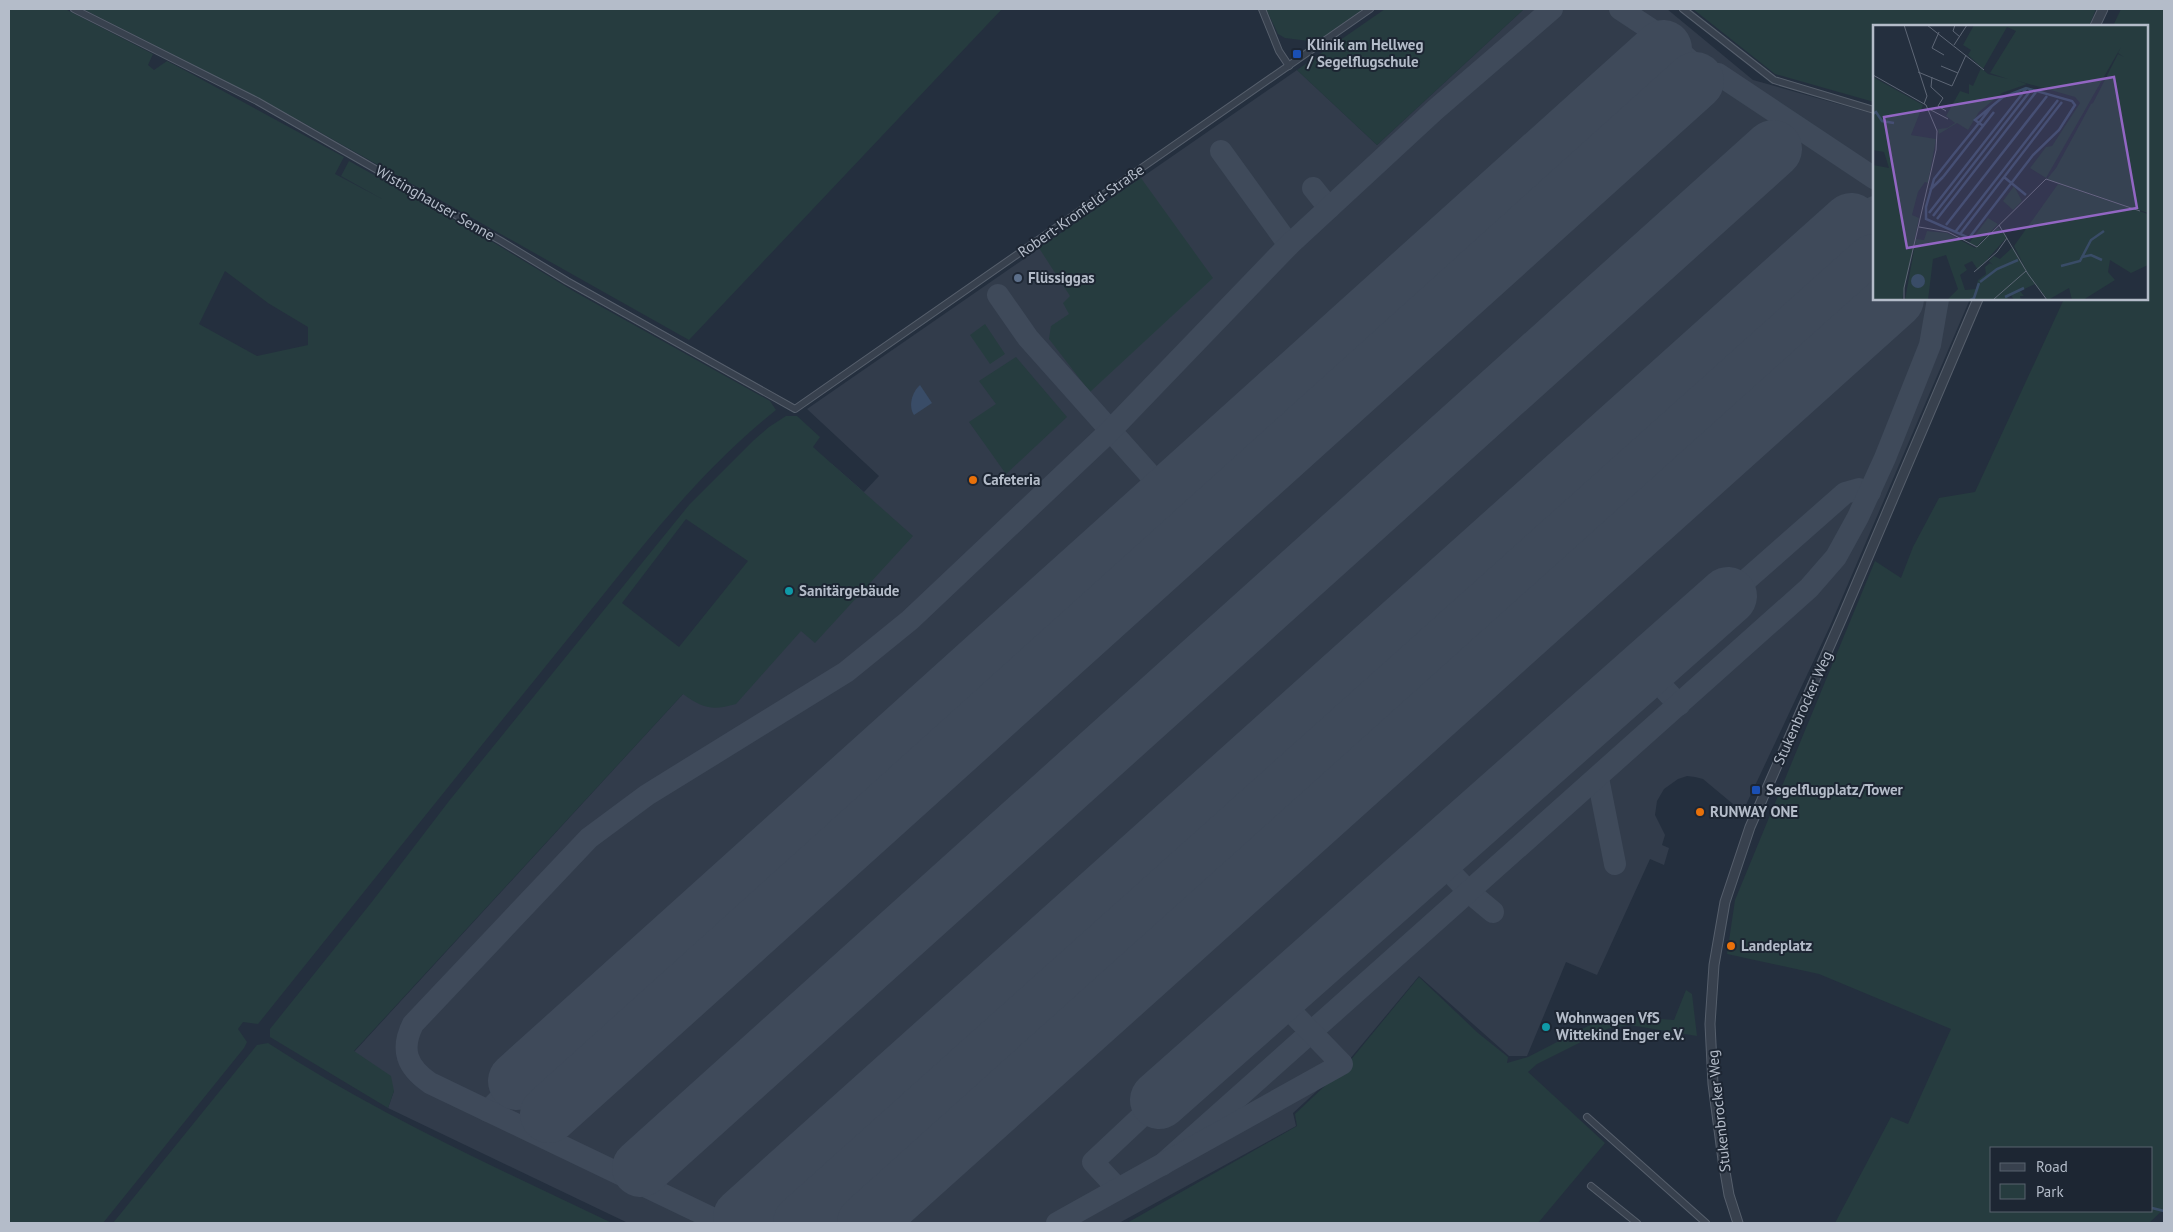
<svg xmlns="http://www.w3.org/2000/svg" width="2173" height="1232" font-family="'PT Sans',sans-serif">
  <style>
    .airport { fill: #323c4b }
    .green { fill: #263c3f; fill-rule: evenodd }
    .water { fill: #394c67 }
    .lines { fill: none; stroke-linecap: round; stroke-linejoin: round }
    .stream { stroke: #394c67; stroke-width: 2.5 }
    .taxiway { stroke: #3f4a5a; stroke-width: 22 }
    .runway { stroke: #3f4a5a; stroke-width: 58 }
    .minor-casing { stroke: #565f6c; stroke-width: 8 }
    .tertiary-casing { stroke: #565f6c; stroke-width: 11 }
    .minor { stroke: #38414e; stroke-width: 6 }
    .tertiary { stroke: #38414e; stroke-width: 9 }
    .transit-dot { fill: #1a4fb4; stroke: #1d2633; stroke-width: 2 }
    .service-dot { fill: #5c6f8a; stroke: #1d2633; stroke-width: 2 }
    .food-dot { fill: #e8710a; stroke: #1d2633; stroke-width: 2 }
    .culture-dot { fill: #0f9aa8; stroke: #1d2633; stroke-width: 2 }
    .labels { text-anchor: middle; stroke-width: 4; stroke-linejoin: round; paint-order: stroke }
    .poi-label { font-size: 15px; font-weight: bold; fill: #b4bcc9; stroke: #1d2633; text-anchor: start }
    .street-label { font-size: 15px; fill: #b4bcc9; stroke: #1d2633 }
    .inset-river { fill: none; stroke: #394c67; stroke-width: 2.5 }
    .inset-road { fill: none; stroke: #5e6776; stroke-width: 1 }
    .view { fill: #9266c3; fill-opacity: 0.15; stroke: #9266c3; stroke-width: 2.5 }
    .inset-edge { fill: none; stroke: #b4bcc9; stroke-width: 2.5 }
  </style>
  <rect width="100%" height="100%" fill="#242f3e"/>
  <!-- airport -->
  <path class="airport" d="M 1524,9 L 1667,9 L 1753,80 L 1874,114 L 1874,299 L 1970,299 L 1830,626 L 1744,809 L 1733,804 L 1703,779 L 1695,777 L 1687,776 L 1678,779 L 1664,789 L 1657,801 L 1655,815 L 1665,835 L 1662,845 L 1669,848 L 1664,865 L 1650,859 L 1597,975 L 1566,962 L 1527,1056 L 1509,1056 L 1419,976 L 1344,1066 L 1293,1113 L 1296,1126 L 1119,1223 L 628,1223 L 388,1108 L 394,1091 L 354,1052 L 683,694 L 832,464 L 864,492 L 879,476 L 807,409 L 1297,70 L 1377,145 Z"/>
  <!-- green -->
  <g class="green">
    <path d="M 9,9 L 65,9 L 153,54 L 148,65 L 154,70 L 167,61 L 188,72 L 344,157 L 335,174 L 384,200 L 341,176 L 349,161 L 476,232 L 575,292 L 770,401 L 776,410 C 692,477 629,564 562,646 C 460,772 359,898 258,1024 L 243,1022 L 238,1029 L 247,1042 L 244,1048 L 103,1223 L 9,1223 ZM 225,271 L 268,303 L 308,327 L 308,345 L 257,356 L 199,324 Z"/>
    <path d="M 83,9 L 1002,9 L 689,340 L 261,99 Z"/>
    <path d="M 1266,9 L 1363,9 L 1325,36 L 1309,41 L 1285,38 L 1278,34 Z"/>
    <path d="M 1385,9 L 1524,9 L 1377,145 L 1297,70 Z"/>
    <path d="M 1693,9 L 2096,9 L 2089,26 L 1874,26 L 1874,102 L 1775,74 Z"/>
    <path d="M 2121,9 L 2164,9 L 2164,1209 L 2149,1223 L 1835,1223 L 1891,1117 L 1908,1124 L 1951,1029 L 1819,974 L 1727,954 L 1735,900 L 1875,561 L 1901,578 L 1913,547 L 1939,498 L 1975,492 L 2064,299 L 2147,299 L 2147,26 L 2113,26 ZM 1992,1148 L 2152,1148 L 2152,1211 L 1992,1211 Z"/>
    <path d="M 1141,178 L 1213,278 L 1090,392 L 1049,339 L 1051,326 L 1069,314 L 1063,303 L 1070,296 L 1039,248 Z"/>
    <path d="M 985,324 L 1005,354 L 990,364 L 970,335 Z"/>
    <path d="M 1016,357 L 1067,417 L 1006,474 L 969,422 L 996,404 L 979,381 Z"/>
    <path d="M 786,416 L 797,416 L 820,437 L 813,447 L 913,536 L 815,643 L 801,631 L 736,704 C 712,711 702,708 683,694 L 354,1051 L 391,1076 L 394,1091 L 388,1108 L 270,1037 L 270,1029 L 371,903 L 449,801 L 689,505 L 754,440 L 769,427 ZM 686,519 L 748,561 L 679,647 L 622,603 Z"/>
    <path d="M 1419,977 L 1478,1033 L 1508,1057 L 1507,1063 L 1528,1057 L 1588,1026 L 1623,1016 L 1674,1020 L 1686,990 L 1692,994 L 1697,1036 L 1629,1025 L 1607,1029 L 1537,1064 L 1528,1072 L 1605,1143 L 1538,1223 L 1127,1223 L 1297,1126 L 1295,1114 L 1345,1067 Z"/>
    <path d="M 268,1043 C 377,1114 495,1167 612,1223 L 113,1223 L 257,1045 Z"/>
  </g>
  <!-- water -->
  <path class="water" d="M 920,385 L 932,403 L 914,415 C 908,406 912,392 920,385 Z"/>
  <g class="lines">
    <!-- stream -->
    <path class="stream" d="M 2152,1208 L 2164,1211"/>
    <!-- taxiway -->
    <g class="taxiway">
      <path d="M 1620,9 L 1664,38 L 1704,73 L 1718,74 L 1874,178"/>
      <path d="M 1221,151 L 1289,245"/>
      <path d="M 1313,188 L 1329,208"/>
      <path d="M 1859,217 L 1874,231"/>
      <path d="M 1851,222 L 1874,207"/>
      <path d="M 1420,267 L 1451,301"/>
      <path d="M 998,295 L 1028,338 L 1168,495"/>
      <path d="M 1728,596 L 1845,493 L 1859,489 L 1870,492"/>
      <path d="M 1646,669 L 1679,705"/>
      <path d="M 1598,778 L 1615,864"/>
      <path d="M 1435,856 L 1469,892 L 1493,912"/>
      <path d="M 760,862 L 792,895"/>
      <path d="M 938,1041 L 1000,1103"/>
      <path d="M 488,1111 L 517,1081"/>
      <path d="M 531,1131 L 549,1114"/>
      <path d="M 1162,1165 L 1809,588 L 1836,557 L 1858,517 L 1885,458 L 1930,345 L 1938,299"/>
      <path d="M 1118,1189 L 1093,1162 L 1159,1100"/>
      <path d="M 722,1223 L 430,1083 C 407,1067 400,1050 413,1024 L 589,838 L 647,795 L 846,672 L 910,620 L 1110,431 L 1289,245 L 1435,110 L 1552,9"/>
      <path d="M 736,1223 L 742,1217"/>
      <path d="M 1057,1223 L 1342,1064 L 1277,997"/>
    </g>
    <!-- runway -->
    <g class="runway">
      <path d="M 517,1081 L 1663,49"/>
      <path d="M 1159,1100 L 1728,596"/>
      <path d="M 549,1114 L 1695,81"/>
      <path d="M 641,1168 L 1773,149"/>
      <path d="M 742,1217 L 1851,222"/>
      <path d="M 802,1223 L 1874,263"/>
      <path d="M 866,1223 L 1895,299"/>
    </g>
    <defs>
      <g id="minor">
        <path d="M 74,9 L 257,101 L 501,241 L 567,281 L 795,409 L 1370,9"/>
        <path d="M 1262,9 L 1279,51 L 1289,66"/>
        <path d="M 1683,9 L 1774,80 L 1874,110"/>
        <path d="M 1587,1117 L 1706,1223"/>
        <path d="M 1591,1186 L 1637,1223"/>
      </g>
      <g id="tertiary">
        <path d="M 2095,26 L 2103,9"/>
        <path d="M 1738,1223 L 1729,1195 L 1723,1160 L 1713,1084 L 1710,1024 L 1714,965 L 1725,902 L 1750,827 L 1842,618 L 1978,299"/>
      </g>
    </defs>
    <!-- minor casing -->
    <use href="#minor" class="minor-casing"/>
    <!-- tertiary casing -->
    <use href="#tertiary" class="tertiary-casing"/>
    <!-- minor -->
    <use href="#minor" class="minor"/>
    <!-- tertiary -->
    <use href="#tertiary" class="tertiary"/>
  </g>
  <!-- markers -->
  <g class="transit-dot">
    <rect x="1292" y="49" width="10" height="10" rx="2.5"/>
    <rect x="1751" y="785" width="10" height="10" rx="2.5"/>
  </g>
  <circle class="service-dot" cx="1018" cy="278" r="5"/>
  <g class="food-dot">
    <circle cx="973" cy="480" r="5"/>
    <circle cx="1700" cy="812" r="5"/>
    <circle cx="1731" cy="946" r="5"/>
  </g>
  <g class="culture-dot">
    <circle cx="789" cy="591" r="5"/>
    <circle cx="1546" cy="1027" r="5"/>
  </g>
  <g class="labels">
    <!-- poi labels -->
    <g class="poi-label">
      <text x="1307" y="50">Klinik am Hellweg<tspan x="1307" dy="17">/ Segelflugschule</tspan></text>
      <text x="1028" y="283">Flüssiggas</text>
      <text x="983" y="485">Cafeteria</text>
      <text x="799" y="596">Sanitärgebäude</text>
      <text x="1766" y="795">Segelflugplatz/Tower</text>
      <text x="1710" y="817">RUNWAY ONE</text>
      <text x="1741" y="951">Landeplatz</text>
      <text x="1556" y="1023">Wohnwagen VfS<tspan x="1556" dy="17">Wittekind Enger e.V.</tspan></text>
    </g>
    <!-- street labels -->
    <g class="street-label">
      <text transform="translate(435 203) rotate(30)" y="5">Wistinghauser Senne</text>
      <text transform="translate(1081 211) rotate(-35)" y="5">Robert-Kronfeld-Straße</text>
      <text transform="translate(1803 708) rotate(-66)" y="5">Stukenbrocker Weg</text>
      <text transform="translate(1719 1111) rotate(-96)" y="5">Stukenbrocker Weg</text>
    </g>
  </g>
  <!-- overview -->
  <g transform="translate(1873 25)">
    <rect width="275" height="275" fill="#242f3e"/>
    <path d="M 101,0 L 275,0 L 275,188 L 174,154 L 183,143 L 218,79 L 220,78 L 245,29 L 251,32 L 245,28 L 248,22 L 173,153 L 157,143 L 173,122 L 179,121 L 207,78 L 202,72 L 142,55 L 154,59 L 129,68 L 106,87 L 95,105 L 84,98 L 66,109 L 65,104 L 74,103 L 82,98 L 73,91 L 87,66 L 96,69 L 96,59 L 100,61 L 108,43 L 115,49 L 135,54 L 117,48 L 143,6 L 134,2 L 110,44 L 95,30 L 98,25 L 90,20 ZM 0,52 L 50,80 L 38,110 L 63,114 L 55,158 L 52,157 L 45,167 L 39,190 L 46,193 L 29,275 L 0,275 L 0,140 L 16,143 L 11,127 L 0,125 ZM 185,159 L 275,189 L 275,240 L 258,248 L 237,235 L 235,247 L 242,255 L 210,275 L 199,275 L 196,263 L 175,275 L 162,259 L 147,266 L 151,271 L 147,271 L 148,275 L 141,275 L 138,270 L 133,275 L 74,275 L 85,264 L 73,230 L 60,234 L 55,275 L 32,275 L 43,214 L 51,215 L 54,206 L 74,208 L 102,223 L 125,203 L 134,212 L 105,245 L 99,236 L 91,240 L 94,245 L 87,250 L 92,265 L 103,264 L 105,255 L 113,249 L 112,242 L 117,238 L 120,240 L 116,236 L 121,231 L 127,234 L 140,222 L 153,244 L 141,221 ZM 141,161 L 149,176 L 140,185 L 130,176 ZM 115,193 L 125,199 L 104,221 L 96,218 Z" fill="#263c3f"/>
    <path d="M38 256a7 7 0 1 1 14 0a7 7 0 1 1-14 0Z" fill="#394c67"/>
    <path class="inset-river" d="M 0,89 L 3,87 L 9,96 L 21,98M 110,101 L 109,100 L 106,98 L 102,95 L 119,81 L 106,98 L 80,130 L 61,154 L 53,182 L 53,194 L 96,213 L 160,130 L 186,105 L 202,80 L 199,76 L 153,63 L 130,72 L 119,81M 70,152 L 121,87M 131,152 L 153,170M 57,165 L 70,152M 56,188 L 153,64M 60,191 L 158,65M 64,194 L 163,67M 73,200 L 174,71M 83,206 L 185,75M 87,209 L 189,77M 209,232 L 218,230 L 229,235M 188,241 L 207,236 L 218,215 L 231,206M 107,257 L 124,244 L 145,235M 132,272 L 151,263M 97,275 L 101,273 L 106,258"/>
    <path class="inset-road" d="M 31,0 L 54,71 L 51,79M 54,0 L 111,45M 82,0 L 80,6 L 87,12M 66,7 L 59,23 L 71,30M 81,20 L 94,0M 68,41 L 85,48M 45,47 L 79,61 L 93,30M 0,50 L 53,80 L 64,106 L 63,125 L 31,263 L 31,275M 59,52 L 58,62 L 70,73 L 65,81 L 73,86M 56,84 L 75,94M 126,200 L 155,249 L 174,275M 46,202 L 75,207 L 104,222 L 173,154 L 267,186M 101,247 L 124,227 L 134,213M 121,274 L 153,246"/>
    <path class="view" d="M 241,52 L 264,183 L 34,223 L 11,92 Z"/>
    <rect width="275" height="275" class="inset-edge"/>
  </g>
  <!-- border -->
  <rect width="2173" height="1232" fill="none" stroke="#b4bcc9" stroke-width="20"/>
  <!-- legend -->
  <rect x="1990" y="1147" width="162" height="65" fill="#1d2633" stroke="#59626f"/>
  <rect x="2000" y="1163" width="25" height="8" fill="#38414e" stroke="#59626f"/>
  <text x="2036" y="1172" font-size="15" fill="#b4bcc9">Road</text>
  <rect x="2000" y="1184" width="25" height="15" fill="#263c3f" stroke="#59626f"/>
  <text x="2036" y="1197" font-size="15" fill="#b4bcc9">Park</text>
</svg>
